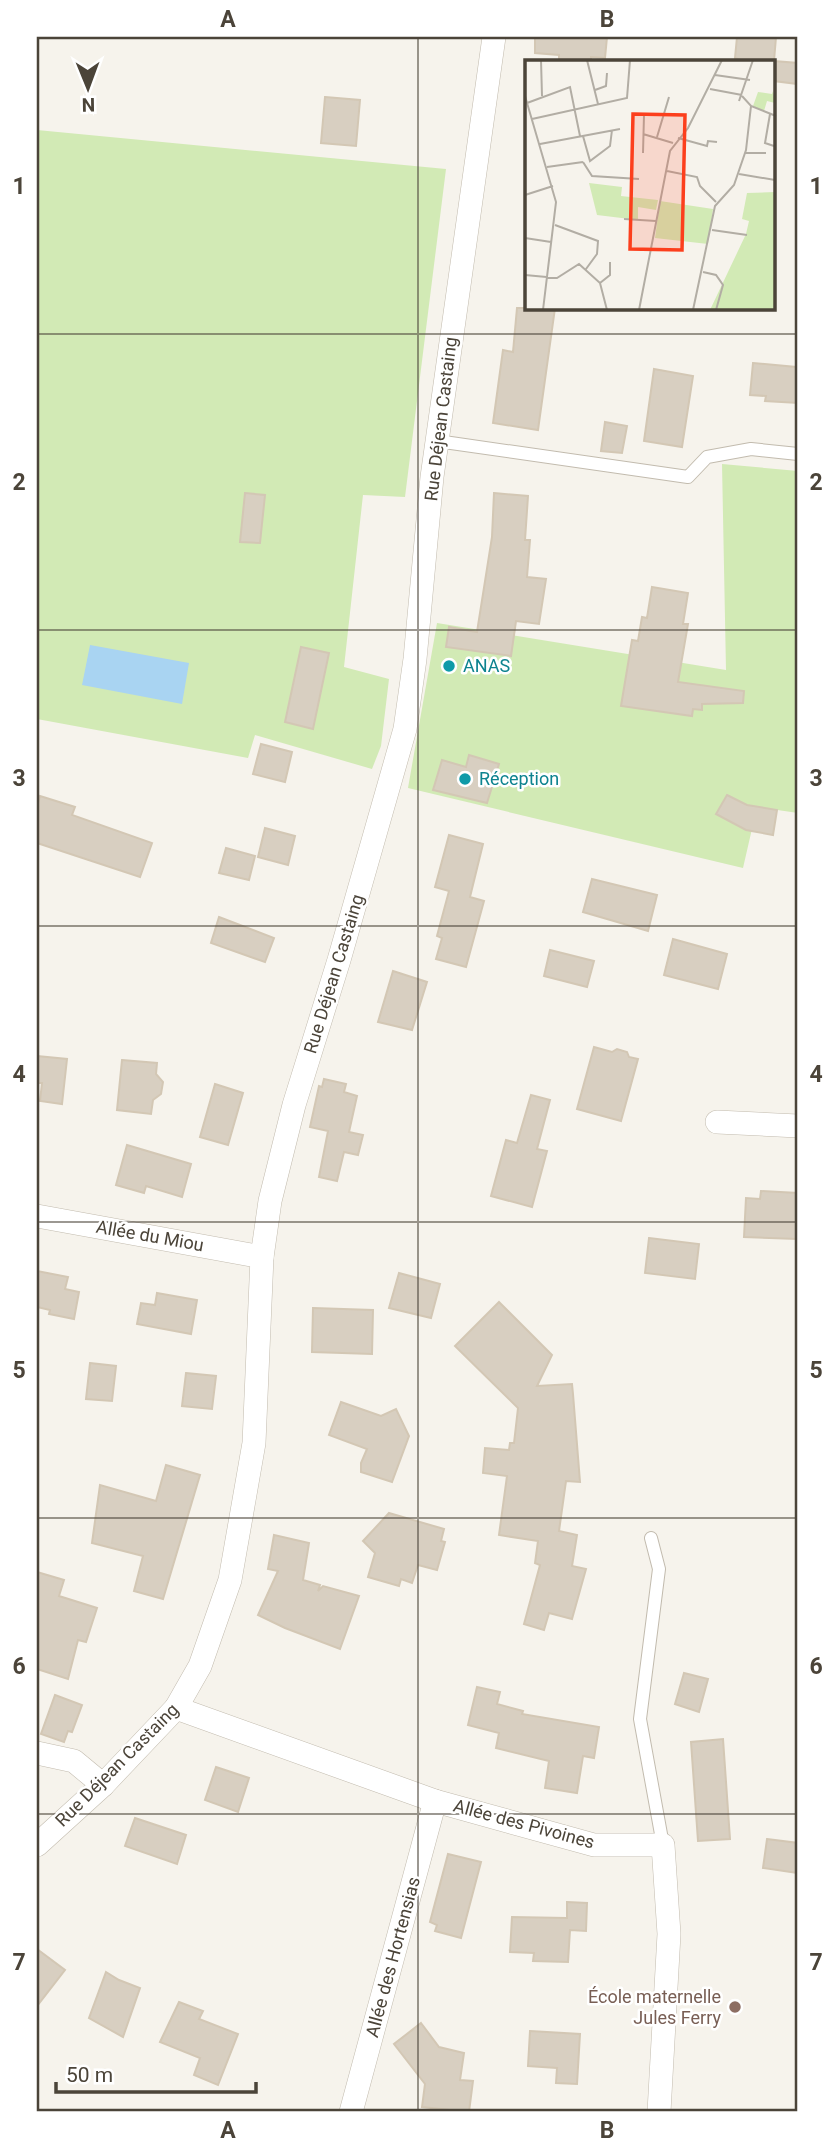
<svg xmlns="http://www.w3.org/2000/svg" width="835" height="2149" font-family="Roboto,sans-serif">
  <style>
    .green { fill: #d2eab5 }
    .water { fill: #a9d4f2 }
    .building { fill: #d8cfc1; stroke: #d3c7b4; stroke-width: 2 }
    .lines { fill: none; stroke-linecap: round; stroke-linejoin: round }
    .service-casing { stroke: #c2bbae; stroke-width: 14 }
    .minor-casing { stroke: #c2bbae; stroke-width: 24 }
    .service { stroke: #fff; stroke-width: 12 }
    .minor { stroke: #fff; stroke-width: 23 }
    .grid { fill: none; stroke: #4b4439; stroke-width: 2; stroke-opacity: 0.55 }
    .culture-dot { fill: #0f9aa8; stroke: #fff; stroke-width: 2.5 }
    .education-dot { fill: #8d6e63; stroke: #fff; stroke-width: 2.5 }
    .labels { text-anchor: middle; stroke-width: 5; stroke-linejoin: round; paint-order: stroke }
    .street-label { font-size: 18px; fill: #4b4439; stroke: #fff }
    .culture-label { font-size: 18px; fill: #0d838f; stroke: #fff; text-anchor: start }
    .education-label { font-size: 18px; fill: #785e54; stroke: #fff; text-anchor: end }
    .inset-road { fill: none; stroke: #b2ada4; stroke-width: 2 }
    .view { fill: #fc3f1d; fill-opacity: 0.15; stroke: #fc3f1d; stroke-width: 3.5 }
    .inset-edge { fill: none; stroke: #4b4439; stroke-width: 3.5 }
    .neatline { fill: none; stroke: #4b4439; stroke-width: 2.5 }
    .grid-label { font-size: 23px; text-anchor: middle; font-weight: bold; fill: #4b4439 }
  </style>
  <rect width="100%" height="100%" fill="#f6f3ec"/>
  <!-- green -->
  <g class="green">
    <path d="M 37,130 L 446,169 L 405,497 L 363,495 L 344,667 L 389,679 L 381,746 L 372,769 L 255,735 L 248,758 L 37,719 Z"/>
    <path d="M 722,464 L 798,471 L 798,813 L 757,807 L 743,868 L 408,788 L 437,623 L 726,670 Z"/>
  </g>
  <!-- water -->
  <path class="water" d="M 90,645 L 189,663 L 182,704 L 82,685 Z"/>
  <!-- building -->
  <g class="building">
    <path d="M 535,37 L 607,37 L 605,58 L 591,57 L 591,61 L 559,61 L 559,55 L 535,53 Z"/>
    <path d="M 737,37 L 776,37 L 774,61 L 798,63 L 798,84 L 774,81 L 774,61 L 743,61 L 735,58 Z"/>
    <path d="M 325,97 L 360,100 L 356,146 L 321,143 Z"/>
    <path d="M 517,308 L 555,308 L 538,430 L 493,423 L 503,350 L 513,352 Z"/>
    <path d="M 753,363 L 796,367 L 796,372 L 798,372 L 798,403 L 765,401 L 766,396 L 750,395 Z"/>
    <path d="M 654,369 L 693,376 L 682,447 L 644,441 Z"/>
    <path d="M 605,422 L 627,426 L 622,453 L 601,451 Z"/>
    <path d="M 245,493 L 265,495 L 260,543 L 240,542 Z"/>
    <path d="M 494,493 L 528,496 L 525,540 L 530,540 L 527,577 L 546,579 L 539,624 L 516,621 L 511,656 L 446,647 L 449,627 L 477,632 L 492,537 Z"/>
    <path d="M 652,587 L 688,593 L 683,624 L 688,624 L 678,682 L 744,691 L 743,703 L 702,704 L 702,710 L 693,709 L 692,716 L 621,706 L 632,640 L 638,641 L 642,617 L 647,618 Z"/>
    <path d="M 301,647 L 329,653 L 313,729 L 285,722 Z"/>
    <path d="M 261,744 L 292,752 L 285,782 L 253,774 Z"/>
    <path d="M 469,755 L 499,764 L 487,803 L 433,790 L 442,760 L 466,767 Z"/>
    <path d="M 727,795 L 747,805 L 777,810 L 773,835 L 746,830 L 716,814 Z"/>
    <path d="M 40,796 L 75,807 L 72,815 L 152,843 L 140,877 L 37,843 L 37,807 Z"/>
    <path d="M 265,828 L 295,836 L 288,865 L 258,857 Z"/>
    <path d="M 449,835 L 483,844 L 470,897 L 484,901 L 466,967 L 436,959 L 442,938 L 437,936 L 449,891 L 435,887 Z"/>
    <path d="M 226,848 L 255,856 L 249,880 L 219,873 Z"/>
    <path d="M 592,879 L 657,895 L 648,931 L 583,912 Z"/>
    <path d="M 219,917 L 274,938 L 265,962 L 211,943 Z"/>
    <path d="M 673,939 L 727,954 L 718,989 L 664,975 Z"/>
    <path d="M 550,950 L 594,961 L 587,987 L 544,976 Z"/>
    <path d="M 393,971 L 427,982 L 412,1030 L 378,1022 Z"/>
    <path d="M 594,1047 L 612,1052 L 617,1049 L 627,1052 L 629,1057 L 638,1059 L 621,1121 L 577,1109 Z"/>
    <path d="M 37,1056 L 67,1059 L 62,1104 L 40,1101 L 42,1083 L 37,1083 Z"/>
    <path d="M 122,1060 L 157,1063 L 156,1074 L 163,1082 L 161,1094 L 153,1100 L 151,1114 L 117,1110 Z"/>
    <path d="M 324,1079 L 346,1084 L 344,1092 L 357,1096 L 349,1132 L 363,1135 L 358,1155 L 344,1152 L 337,1181 L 319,1177 L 328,1131 L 310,1127 L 319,1086 L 322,1087 Z"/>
    <path d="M 215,1084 L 243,1093 L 228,1145 L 200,1137 Z"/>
    <path d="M 531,1095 L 550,1100 L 537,1149 L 547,1151 L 532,1207 L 491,1196 L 506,1140 L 517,1143 Z"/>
    <path d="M 127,1145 L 191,1164 L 182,1197 L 146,1186 L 144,1193 L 116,1185 Z"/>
    <path d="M 761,1191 L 798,1193 L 797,1239 L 744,1237 L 746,1198 L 760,1199 Z"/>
    <path d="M 649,1238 L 699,1244 L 695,1279 L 645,1273 Z"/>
    <path d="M 37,1271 L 68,1277 L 65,1289 L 79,1292 L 74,1319 L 49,1314 L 50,1310 L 37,1307 Z"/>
    <path d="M 399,1273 L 440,1284 L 431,1318 L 389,1308 Z"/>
    <path d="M 157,1293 L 197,1300 L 191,1334 L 137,1324 L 141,1303 L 155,1305 Z"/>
    <path d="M 499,1302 L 552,1355 L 537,1386 L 572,1384 L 573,1394 L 580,1482 L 566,1481 L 559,1531 L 577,1535 L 572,1566 L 586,1569 L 572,1619 L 549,1613 L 544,1630 L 524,1624 L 540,1565 L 535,1563 L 538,1541 L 499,1535 L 507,1476 L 483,1473 L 485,1448 L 509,1450 L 510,1443 L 514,1443 L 518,1408 L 455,1346 Z"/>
    <path d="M 313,1308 L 373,1310 L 372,1354 L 312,1352 Z"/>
    <path d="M 90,1363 L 116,1366 L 112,1401 L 86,1399 Z"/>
    <path d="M 186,1373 L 216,1376 L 212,1409 L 182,1406 Z"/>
    <path d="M 341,1402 L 381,1416 L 396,1409 L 409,1436 L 392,1482 L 361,1472 L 361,1463 L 367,1449 L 329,1435 Z"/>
    <path d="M 166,1465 L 200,1475 L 163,1599 L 134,1591 L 143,1556 L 92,1543 L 100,1485 L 156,1501 Z"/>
    <path d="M 389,1513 L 444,1529 L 441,1541 L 445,1542 L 437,1570 L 418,1565 L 412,1583 L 401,1579 L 399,1586 L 368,1577 L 375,1553 L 363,1541 Z"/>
    <path d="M 274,1535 L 309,1543 L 303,1580 L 320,1585 L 318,1591 L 323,1586 L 359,1596 L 340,1649 L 285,1628 L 258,1615 L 278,1571 L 268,1569 Z"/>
    <path d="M 37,1572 L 64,1580 L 59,1596 L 97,1608 L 86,1642 L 78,1640 L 68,1679 L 37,1669 Z"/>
    <path d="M 684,1673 L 708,1679 L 699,1712 L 675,1704 Z"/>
    <path d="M 477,1687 L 500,1692 L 497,1704 L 523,1711 L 522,1714 L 599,1727 L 594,1758 L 583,1756 L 577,1793 L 545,1788 L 549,1761 L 496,1748 L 499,1733 L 468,1725 Z"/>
    <path d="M 55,1695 L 82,1705 L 72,1732 L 68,1731 L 64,1742 L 41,1734 Z"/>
    <path d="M 723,1739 L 730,1839 L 698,1841 L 691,1742 Z"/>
    <path d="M 216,1767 L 249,1778 L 238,1812 L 205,1800 Z"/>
    <path d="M 135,1818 L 186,1835 L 177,1864 L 125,1846 Z"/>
    <path d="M 767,1839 L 798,1843 L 798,1873 L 763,1868 Z"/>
    <path d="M 448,1854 L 481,1862 L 461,1938 L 435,1931 L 437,1925 L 430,1922 Z"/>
    <path d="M 567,1902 L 587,1903 L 586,1931 L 570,1930 L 568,1962 L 533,1961 L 534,1953 L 510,1952 L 512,1917 L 567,1918 Z"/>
    <path d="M 37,1949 L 65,1970 L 37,2006 Z"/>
    <path d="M 106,1972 L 119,1980 L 140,1988 L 123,2037 L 89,2018 Z"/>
    <path d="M 179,2002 L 203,2011 L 199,2019 L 238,2034 L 218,2085 L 194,2075 L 200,2058 L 160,2042 Z"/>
    <path d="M 421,2023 L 439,2047 L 464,2053 L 460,2080 L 473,2081 L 469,2112 L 422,2107 L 425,2084 L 394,2044 Z"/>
    <path d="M 530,2031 L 580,2034 L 577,2084 L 556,2083 L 557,2068 L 528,2066 Z"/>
  </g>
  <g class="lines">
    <defs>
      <g id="service">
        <path d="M 437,441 L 688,477 L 707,457 L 751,449 L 798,454"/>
        <path d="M 651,1538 L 659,1569 L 640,1719 L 663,1845"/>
      </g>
      <g id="minor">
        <path d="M 717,1122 L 798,1126"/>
        <path d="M 37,1216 L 262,1257"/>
        <path d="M 176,1708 L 435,1801 L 594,1845 L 663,1845 L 669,1934 L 659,2112"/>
        <path d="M 37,1753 L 74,1761 L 103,1785"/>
        <path d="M 37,1845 L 103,1785 L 176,1708 L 200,1666 L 230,1580 L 254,1443 L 262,1257 L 270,1201 L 294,1105 L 339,960 L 405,729 L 415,659 L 432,477 L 494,37"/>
        <path d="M 351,2112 L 435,1801"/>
      </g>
    </defs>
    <!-- service casing -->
    <use href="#service" class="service-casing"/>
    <!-- minor casing -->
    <use href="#minor" class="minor-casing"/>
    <!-- service -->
    <use href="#service" class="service"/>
    <!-- minor -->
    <use href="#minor" class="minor"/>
  </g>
  <!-- grid -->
  <path class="grid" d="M 418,37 L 418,2112M 37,334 L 798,334M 37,630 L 798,630M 37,926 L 798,926M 37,1222 L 798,1222M 37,1518 L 798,1518M 37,1814 L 798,1814"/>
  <!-- markers -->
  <g class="culture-dot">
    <circle cx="449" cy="666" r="7"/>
    <circle cx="465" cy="779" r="7"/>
  </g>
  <circle class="education-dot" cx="735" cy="2007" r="7"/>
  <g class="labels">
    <!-- street labels -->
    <g class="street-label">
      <text transform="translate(441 419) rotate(-83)" y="6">Rue Déjean Castaing</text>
      <text transform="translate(334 974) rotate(-73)" y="6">Rue Déjean Castaing</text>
      <text transform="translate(150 1236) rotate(10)" y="6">Allée du Miou</text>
      <text transform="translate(117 1765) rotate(-45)" y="6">Rue Déjean Castaing</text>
      <text transform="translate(524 1824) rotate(15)" y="6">Allée des Pivoines</text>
      <text transform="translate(393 1957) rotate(-75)" y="6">Allée des Hortensias</text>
    </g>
    <!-- culture labels -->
    <g class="culture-label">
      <text x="463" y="672">ANAS</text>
      <text x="479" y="785">Réception</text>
    </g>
    <!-- education labels -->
    <g class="education-label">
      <text x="721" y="2003">École maternelle<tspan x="721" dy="21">Jules Ferry</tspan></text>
    </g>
  </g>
  <!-- overview -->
  <g transform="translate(525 60)">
    <rect width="250" height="250" fill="#f6f3ec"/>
    <path d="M 248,31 L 250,43 L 242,41 L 239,51 L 228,46 L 233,32 L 247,34 ZM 64,123 L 97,127 L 96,136 L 133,140 L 131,150 L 113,147 L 113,160 L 72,155 ZM 250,132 L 250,250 L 185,250 L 221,174 L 224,161 L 217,159 L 222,133 ZM 135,141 L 188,149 L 183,184 L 130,178 Z" fill="#d2eab5"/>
    <path class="inset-road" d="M 16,0 L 17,36M 62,0 L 73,44M 190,15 L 225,20M 185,29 L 217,35M 70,30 L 81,26 L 82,13M 0,36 L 31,142 L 18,250M 217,36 L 226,46 L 251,56M 214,41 L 228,0M 2,43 L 45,27 L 55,76M 245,54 L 240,83 L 249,86M 7,59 L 102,38 L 105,0M 118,74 L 148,83M 58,76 L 65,101 L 85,86 L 87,70M 132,77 L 144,37M 153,78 L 182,86 L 183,81 L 192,82M 15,84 L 95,69M 118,93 L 119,55M 220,93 L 241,93M 58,102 L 67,116 L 114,119M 22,107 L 58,102M 142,111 L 172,117 L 175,126 L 191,142M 214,114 L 250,120M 0,135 L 28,126M 99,159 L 131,161M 30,165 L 73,181 L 72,194 L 61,209M 187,170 L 222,175M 0,178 L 26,182M 178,212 L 191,215 L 198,225 L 191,250M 0,215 L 32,218 L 54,204 L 75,223 L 82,250M 75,223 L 85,215 L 85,202M 114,250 L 145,91 L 163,68 L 197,0M 168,250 L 190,146 L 209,125 L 221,90 L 226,46"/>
    <path class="view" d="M 108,54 L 160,55 L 157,190 L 105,189 Z"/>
    <rect width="250" height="250" class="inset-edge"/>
  </g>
  <!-- border -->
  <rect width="835" height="2149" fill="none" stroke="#ffffff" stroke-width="77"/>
  <!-- north arrow -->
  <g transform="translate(88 88) rotate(179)" stroke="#ffffff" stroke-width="5" paint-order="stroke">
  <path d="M0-5L12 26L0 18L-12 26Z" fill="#4b4439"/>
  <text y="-10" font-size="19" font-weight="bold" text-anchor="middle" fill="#4b4439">N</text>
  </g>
  <!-- scale -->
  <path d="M56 2082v10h200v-10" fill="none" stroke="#4b4439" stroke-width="3.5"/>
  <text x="66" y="2082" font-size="21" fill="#4b4439" stroke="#ffffff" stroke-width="5" paint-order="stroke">50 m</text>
  <rect x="38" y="38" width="758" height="2072" class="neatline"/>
  <g class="grid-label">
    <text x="228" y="27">A</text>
    <text x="607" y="27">B</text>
    <text x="19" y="194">1</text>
    <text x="816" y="194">1</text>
    <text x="19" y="490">2</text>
    <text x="816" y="490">2</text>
    <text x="19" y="786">3</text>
    <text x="816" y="786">3</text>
    <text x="19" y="1082">4</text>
    <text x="816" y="1082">4</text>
    <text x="19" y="1378">5</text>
    <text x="816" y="1378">5</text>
    <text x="19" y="1674">6</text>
    <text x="816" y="1674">6</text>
    <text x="19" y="1970">7</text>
    <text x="816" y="1970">7</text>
    <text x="228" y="2138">A</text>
    <text x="607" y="2138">B</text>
  </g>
</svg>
